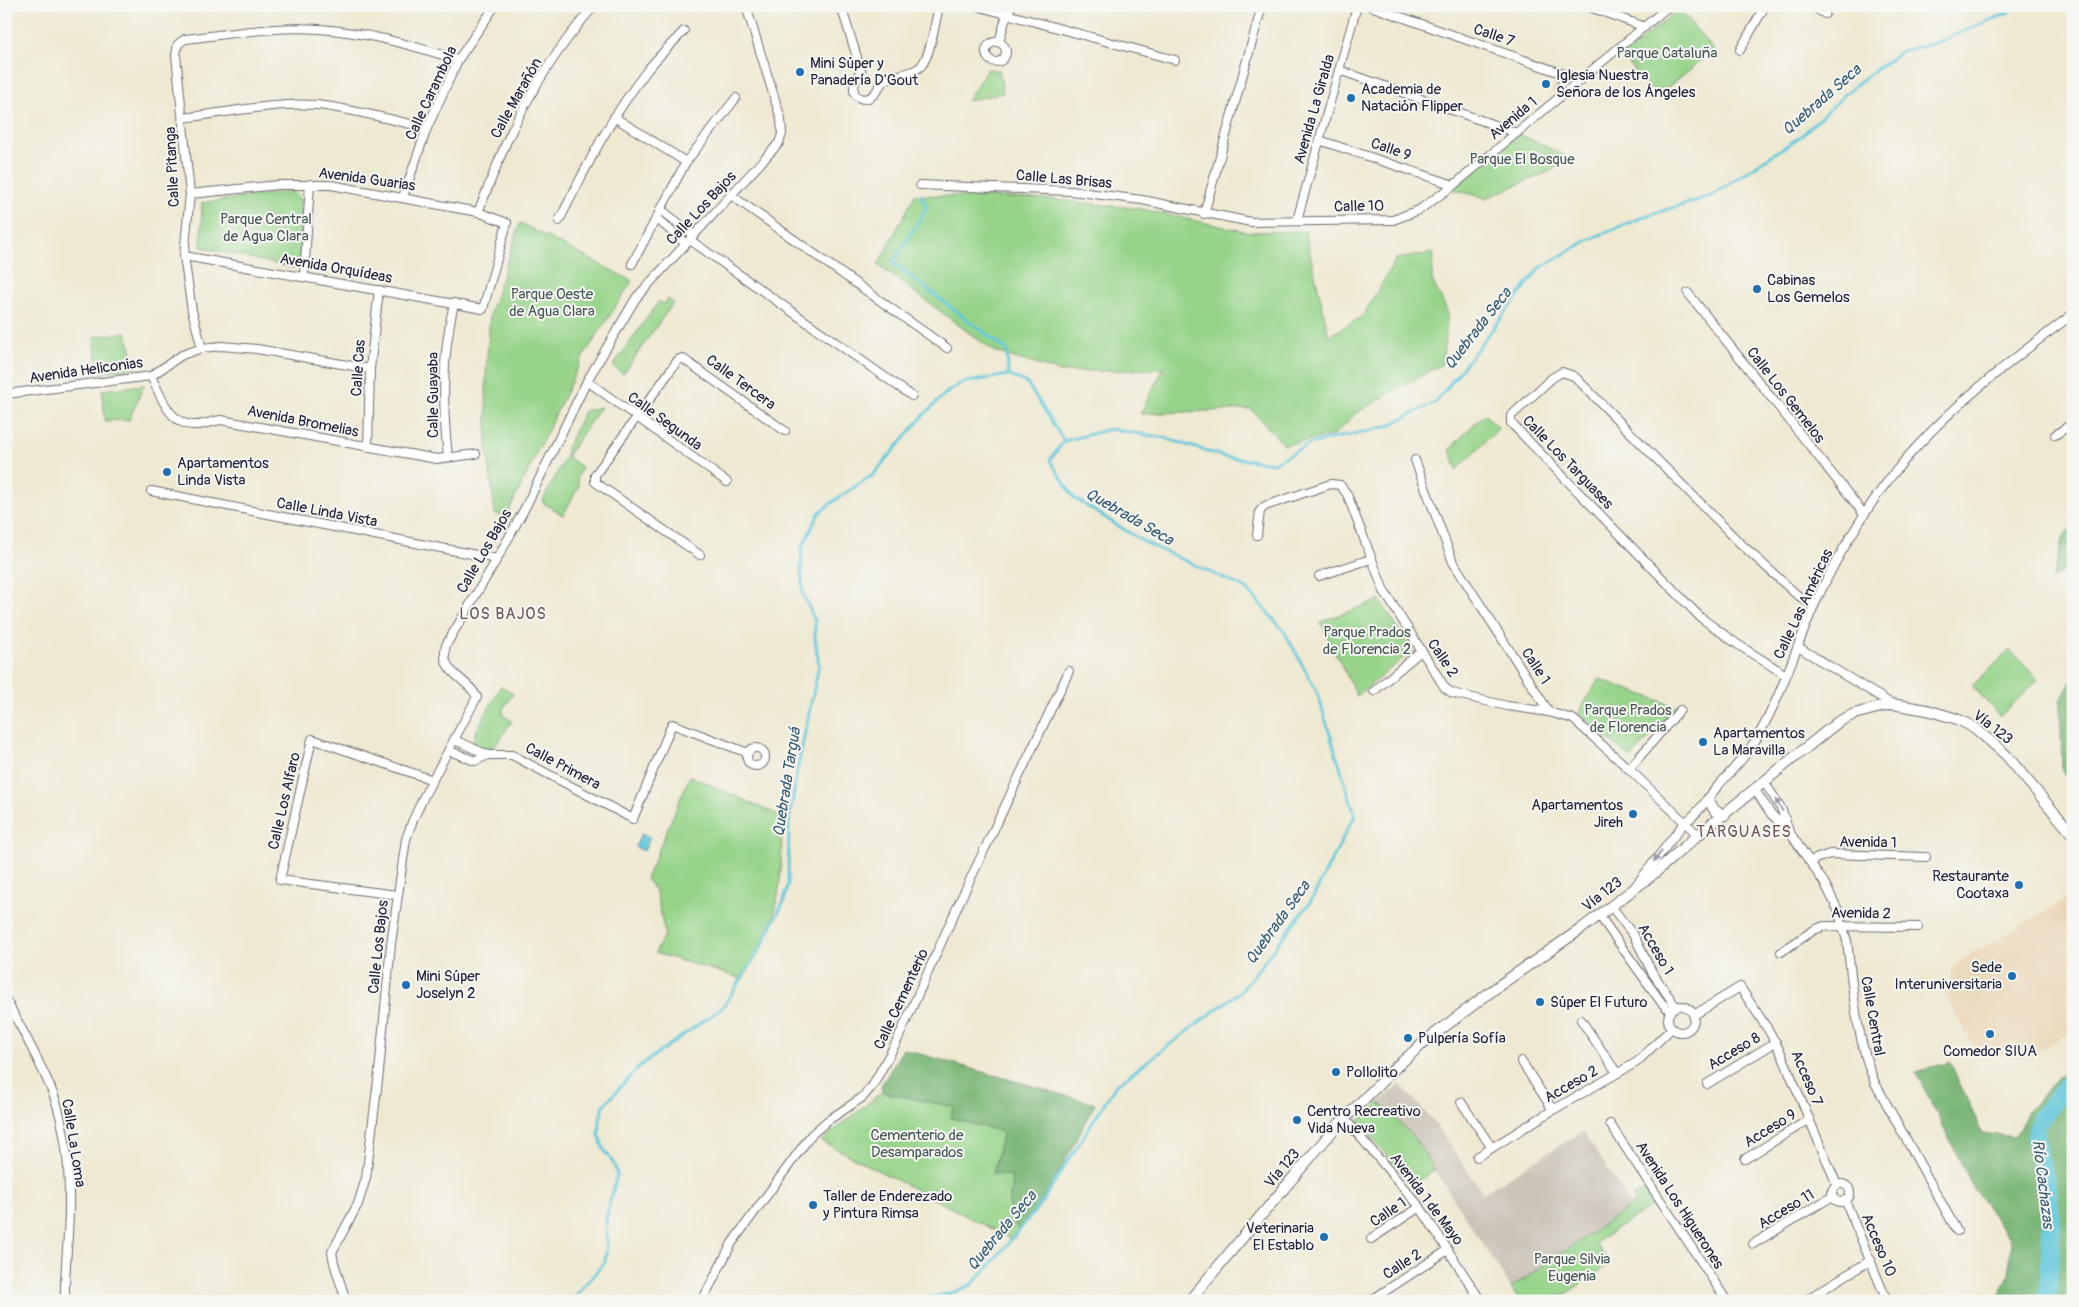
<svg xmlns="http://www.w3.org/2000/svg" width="2079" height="1307" font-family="Pangolin,sans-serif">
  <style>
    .built { fill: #ebd8ba }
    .industrial { fill: #cbc3b8 }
    .green { fill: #97d48a; stroke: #5c7b62 }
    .forest { fill: #79b676; stroke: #4e6c58 }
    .water { fill: #5fc7db; stroke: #40748b }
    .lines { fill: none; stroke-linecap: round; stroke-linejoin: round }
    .stream { stroke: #5fc7db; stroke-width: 3 }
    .river { stroke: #5fc7db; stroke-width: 18 }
    .street-casing { stroke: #6a6870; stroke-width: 10 }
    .secondary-casing { stroke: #6a6870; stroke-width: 12 }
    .street { stroke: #fff; stroke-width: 8 }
    .secondary { stroke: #fff; stroke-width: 10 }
    .oneway { fill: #9c9ca7 }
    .poi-dot { fill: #1f6fb2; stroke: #f6f6f2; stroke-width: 2 }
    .labels { text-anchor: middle; stroke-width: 4; stroke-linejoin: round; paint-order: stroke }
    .street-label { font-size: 15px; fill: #22223b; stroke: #f6f6f2 }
    .park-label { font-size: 15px; fill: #455753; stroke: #f6f6f2 }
    .poi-label { font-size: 15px; fill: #22223b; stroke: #f6f6f2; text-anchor: start }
    .water-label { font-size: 16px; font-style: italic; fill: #375c73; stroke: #f6f6f2 }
    .neighbourhood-label { font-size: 16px; letter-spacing: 1px; fill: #6c5358; stroke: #f6f6f2 }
  </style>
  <rect width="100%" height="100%" fill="#f6f6f2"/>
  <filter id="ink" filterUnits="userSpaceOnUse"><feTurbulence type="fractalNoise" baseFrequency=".02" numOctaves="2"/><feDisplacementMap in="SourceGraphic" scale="10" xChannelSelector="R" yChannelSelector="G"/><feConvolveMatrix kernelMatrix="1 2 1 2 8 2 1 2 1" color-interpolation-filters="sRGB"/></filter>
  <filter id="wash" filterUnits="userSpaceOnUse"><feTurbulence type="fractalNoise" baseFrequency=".0096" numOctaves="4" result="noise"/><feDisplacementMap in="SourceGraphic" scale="20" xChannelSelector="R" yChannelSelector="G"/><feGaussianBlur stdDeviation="1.12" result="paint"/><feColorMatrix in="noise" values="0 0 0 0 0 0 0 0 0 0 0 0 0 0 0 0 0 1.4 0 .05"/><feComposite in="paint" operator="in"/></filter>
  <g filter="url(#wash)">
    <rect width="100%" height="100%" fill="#efe9d2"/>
    <!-- built -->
    <path class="built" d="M 2073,895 L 2073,1033 L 2022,1057 L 1991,1056 L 1973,1045 L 1944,993 L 1951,984 L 1953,968 L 1958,962 Z"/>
    <!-- industrial -->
    <path class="industrial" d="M 1400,1084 L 1433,1121 L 1483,1193 L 1583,1131 L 1631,1205 L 1511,1288 L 1415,1139 L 1379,1102 Z"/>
    <!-- green -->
    <g class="green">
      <path d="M 1679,9 L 1714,50 L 1657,96 L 1622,56 Z"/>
      <path d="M 987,69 L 999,70 L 1003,93 L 967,101 Z"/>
      <path d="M 1540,70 L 1560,77 C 1562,84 1561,87 1555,92 L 1554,90 L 1557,89 L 1555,77 L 1539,74 Z"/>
      <path d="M 1519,134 L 1573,159 L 1544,174 L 1486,198 L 1451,189 Z"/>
      <path d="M 292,191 L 299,196 L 302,208 L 300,260 L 293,268 L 201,247 L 202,203 Z"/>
      <path d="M 915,195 L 1048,199 L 1141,209 L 1248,232 L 1305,231 L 1329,336 L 1363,316 L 1396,259 L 1433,253 L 1432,280 L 1448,313 L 1442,364 L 1356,413 L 1334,435 L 1284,445 L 1251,409 L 1140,414 L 1163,369 L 1061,372 L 995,352 L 878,265 Z"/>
      <path d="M 520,223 L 632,281 L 583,357 L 506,517 L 495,514 L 487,447 L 486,377 L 490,313 Z"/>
      <path d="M 668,299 L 673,303 L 623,374 L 613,366 L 659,301 L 664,304 Z"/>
      <path d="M 126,332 L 137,368 L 99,373 L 94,337 Z"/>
      <path d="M 144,385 L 129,420 L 105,421 L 102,390 Z"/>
      <path d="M 601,407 L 567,456 L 582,468 L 577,477 L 579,486 L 563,515 L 542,502 L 566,456 L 566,450 L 584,411 Z"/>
      <path d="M 1484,414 L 1499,428 L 1457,470 L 1450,449 Z"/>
      <path d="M 1380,600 L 1412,651 L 1357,696 L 1320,622 Z"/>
      <path d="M 2010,650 L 2038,680 L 2000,716 L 1972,686 Z"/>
      <path d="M 1599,679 L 1677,707 L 1631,758 L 1578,714 Z"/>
      <path d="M 501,686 L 513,694 L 503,709 L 503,715 L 512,721 L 494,748 L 473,745 L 475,733 Z"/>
      <path d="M 690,776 L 781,816 C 783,858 782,901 765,942 C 759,954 750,967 743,979 L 655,953 L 665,934 L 656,892 L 646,879 Z"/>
      <path d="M 882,1092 L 954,1107 L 951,1118 L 1003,1132 L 993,1173 L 1012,1176 L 1009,1207 L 1018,1231 L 1011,1239 L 821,1141 Z"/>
      <path d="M 1379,1102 L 1415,1139 L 1435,1170 L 1412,1186 L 1358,1121 Z"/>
      <path d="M 1646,1189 L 1656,1204 L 1595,1243 L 1610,1264 L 1556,1301 L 1519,1301 L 1511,1288 L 1636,1202 L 1633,1197 Z"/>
    </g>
    <!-- forest -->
    <g class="forest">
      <path d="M 2073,526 L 2073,566 L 2053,578 L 2062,539 Z"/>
      <path d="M 2073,679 L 2073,790 L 2062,770 L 2060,700 Z"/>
      <path d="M 903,1049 L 1095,1104 L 1043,1202 L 1018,1231 L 1009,1207 L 1012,1176 L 993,1174 L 1003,1132 L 951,1118 L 954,1107 L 882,1092 L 881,1086 Z"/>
      <path d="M 1950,1062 L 1982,1133 L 2015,1137 L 2028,1111 L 2069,1066 L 2073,1070 L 2073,1295 L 2071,1301 L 1997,1301 L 2009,1275 L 2011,1241 L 1974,1189 L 1916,1072 Z"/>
    </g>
    <!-- water -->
    <path class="water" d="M 641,834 L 650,838 L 644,851 L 635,847 Z"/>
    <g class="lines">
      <!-- stream -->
      <g class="stream">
        <path d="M 921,195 L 927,207 L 893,263 L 1007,350 L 1008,375"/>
        <path d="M 571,1301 L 605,1262 L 607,1246 L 606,1218 L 617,1175 L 614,1164 L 603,1148 L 599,1135 L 600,1119 L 604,1105 L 641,1065 L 723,1007 L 755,958 L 784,901 L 788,883 L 789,823 L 797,771 L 819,665 L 815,639 L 815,621 L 803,594 L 801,566 L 802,548 L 819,513 L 838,498 L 873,475 L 923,416 L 945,394 L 961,383 L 1008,375 L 1027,383 L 1064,441"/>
        <path d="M 926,1301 L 932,1297 L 952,1293 L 971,1285 L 987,1269 L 1040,1205 L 1116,1085 L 1242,990 L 1311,901 L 1355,815 L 1317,692 L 1284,631 L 1247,589 L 1144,542 L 1074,498 L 1050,460 L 1064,441 L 1110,429 L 1165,438 L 1225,457 L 1273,463 L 1312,443 L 1386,427 L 1436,402 L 1540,268 L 1588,240 L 1648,215 L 1709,197 L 1801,136 L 1854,86 L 1901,51 L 1935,43 L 2008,13 L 2012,6"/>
      </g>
      <!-- river -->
      <path class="river" d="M 2048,1301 C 2049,1264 2054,1226 2048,1189 C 2045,1172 2031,1142 2038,1125 C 2044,1110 2062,1092 2073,1079"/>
    </g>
  </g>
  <g filter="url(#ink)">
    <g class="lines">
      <defs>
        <g id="street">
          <path d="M 841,6 L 861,70 C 858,75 854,81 854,88 C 853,99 866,102 873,95 C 878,91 880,83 885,80 C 896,74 912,75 921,66 C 931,55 935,22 939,6"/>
          <path d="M 977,6 L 1175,60"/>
          <path d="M 1370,6 L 1581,80"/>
          <path d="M 1587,6 L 1645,27"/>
          <path d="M 1812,6 L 1825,14"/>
          <circle cx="996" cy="52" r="10"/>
          <path d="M 999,42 L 1007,14 L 1012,6"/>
          <path d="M 1740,50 L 1765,6"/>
          <path d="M 1339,70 L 1517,133"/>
          <path d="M 614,117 L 686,162"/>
          <path d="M 183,118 C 223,113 278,102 317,105 C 354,109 391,120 427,128"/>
          <path d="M 1319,140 L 1454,185"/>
          <path d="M 920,185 L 1071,191 L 1142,200 L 1251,222 L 1393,220 L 1419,210 L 1454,185 L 1669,6"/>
          <path d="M 731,195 L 947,348"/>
          <path d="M 403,197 L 427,128 L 458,60 L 495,6"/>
          <path d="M 660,209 L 694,235"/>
          <path d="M 478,212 C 488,188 497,164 507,141 C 529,93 559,46 594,6"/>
          <path d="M 1204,214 L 1262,6"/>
          <path d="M 656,218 L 686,244"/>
          <path d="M 1297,220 L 1357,6"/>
          <path d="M 559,221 C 586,167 611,116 649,68 C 660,55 672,43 684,31"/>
          <path d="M 690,240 L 912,396"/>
          <path d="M 184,256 L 483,309 L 507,223 L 478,212 L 331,185 L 278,185 L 190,194"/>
          <path d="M 632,264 L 686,162 L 736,98"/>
          <path d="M 304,276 L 310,184"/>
          <path d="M 1688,293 L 1864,514"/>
          <path d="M 202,348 L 192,311 L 184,256 L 190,194 L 176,55 L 178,44 L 185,39 C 229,34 275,26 319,29 C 366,32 413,45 458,60"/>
          <path d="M 151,376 C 160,394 169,424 193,425 C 203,426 212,421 221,420 L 437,459 L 476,454"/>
          <path d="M 587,381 L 727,482"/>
          <path d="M 6,394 L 151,376 L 182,355 L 202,348 L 222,346 L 257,349 L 370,369"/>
          <path d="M 2055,435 L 2073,423"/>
          <path d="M 368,447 L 370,369 L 379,290"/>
          <path d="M 448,457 C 442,403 442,356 454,303"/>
          <path d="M 1415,460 L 1453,562 L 1549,712"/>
          <path d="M 151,491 L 497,559"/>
          <path d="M 1257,535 L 1260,511 L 1265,506 L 1331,484 L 1340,485 L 1347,494 L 1384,591 L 1445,688 L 1452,693 L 1507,706 L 1549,712 L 1573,719 L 1629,769 L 1698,835"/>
          <path d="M 700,555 L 595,482 L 595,475 L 678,360 L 682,358 L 785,431"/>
          <path d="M 1319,576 L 1371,559"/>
          <path d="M 1798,647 L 1892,704"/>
          <path d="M 1786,675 L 1737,644 L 1700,617 L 1511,423 L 1511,416 L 1552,378 L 1562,372 L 1574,376 L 1740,543 L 1796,594 L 1814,606"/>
          <path d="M 1374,691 L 1421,651"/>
          <path d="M 455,740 L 488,755"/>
          <circle cx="756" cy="757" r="9"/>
          <path d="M 450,751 L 475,761 L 488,755 L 512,755 L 633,819 L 672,724 L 748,753"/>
          <path d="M 1629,769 L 1680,710"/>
          <path d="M 1765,783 L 1781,808 L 1788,828"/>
          <path d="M 1755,790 L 1771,814 L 1788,830 L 1825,884 L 1838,910 L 1847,941 C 1853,989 1856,1038 1875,1083 L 1957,1231"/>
          <path d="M 1809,861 L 1830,854 L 1926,857"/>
          <path d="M 1636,885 L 1685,822 C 1699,814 1707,798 1718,786 C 1732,770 1747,756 1758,736 C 1781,696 1795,651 1813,608 C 1827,576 1845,544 1864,515 C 1916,432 1995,372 2073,314"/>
          <path d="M 397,895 L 280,880 L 312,739 L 433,780"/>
          <path d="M 1611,906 L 1634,936 L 1652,972 L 1676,1007"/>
          <path d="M 1599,915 L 1661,1002 L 1670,1011"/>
          <path d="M 1781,952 L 1814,930 L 1824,926 L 1918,927"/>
          <path d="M 6,1000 C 23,1031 41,1063 54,1096 C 65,1127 69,1165 69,1198 C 70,1232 64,1266 65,1301"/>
          <circle cx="1681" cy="1019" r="13"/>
          <path d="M 1694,1015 L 1740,987 L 1769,1031 L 1782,1055 L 1837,1185"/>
          <path d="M 1581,1020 L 1617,1073"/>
          <path d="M 1521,1061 L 1553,1110"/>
          <path d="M 1707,1084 L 1776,1042"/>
          <path d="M 1461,1102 L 1492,1148"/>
          <path d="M 1344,1118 L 1420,1207 L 1481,1301"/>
          <path d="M 1610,1124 L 1727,1301"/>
          <path d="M 1477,1157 L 1553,1110 L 1637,1062 L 1672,1028"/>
          <path d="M 1745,1159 L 1810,1119"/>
          <circle cx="1841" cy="1193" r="9"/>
          <path d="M 1845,1200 L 1887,1301"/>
          <path d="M 1371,1239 L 1420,1207"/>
          <path d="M 1753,1244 L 1833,1196"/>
          <path d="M 346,1301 L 334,1263 L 332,1252 L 358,1204 L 366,1178 L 379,1072 L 391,944 L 406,839 L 413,820 L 425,794 L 477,697 C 467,677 439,674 446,645 L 497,559 L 525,508 L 587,381 L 636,298 L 779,143 L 782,134 L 781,119 L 746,6"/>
          <path d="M 702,1301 L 732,1243 L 811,1135 L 827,1121 L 863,1097 L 873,1085 L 897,1041 L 960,901 L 1069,671"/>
          <path d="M 1370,1301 L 1448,1250"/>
          <path d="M 1804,1301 L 1871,1260"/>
        </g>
        <g id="secondary">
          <path d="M 1708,799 L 1715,811 L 1725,815"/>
          <path d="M 1189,1301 L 1335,1128 L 1396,1067 L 1428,1039 L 1497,987 L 1581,929 L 1651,876 L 1698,835 L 1838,722 L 1854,714 L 1892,704 L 1927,710 L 1957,719 L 1975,728 L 2006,755 L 2073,835"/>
        </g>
      </defs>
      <!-- street casing -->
      <use href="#street" class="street-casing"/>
      <!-- secondary casing -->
      <use href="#secondary" class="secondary-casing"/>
      <!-- street -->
      <use href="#street" class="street"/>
      <!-- secondary -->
      <use href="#secondary" class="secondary"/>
    </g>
    <!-- one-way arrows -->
    <defs><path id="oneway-solid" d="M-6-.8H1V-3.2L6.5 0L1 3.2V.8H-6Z" transform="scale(1.25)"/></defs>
    <g class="oneway">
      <use href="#oneway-solid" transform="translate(1779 805) rotate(-120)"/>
      <use href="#oneway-solid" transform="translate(1658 856) rotate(128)"/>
    </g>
  </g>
  <!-- markers -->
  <g class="poi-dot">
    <circle cx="800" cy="72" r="5"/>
    <circle cx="1546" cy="84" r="5"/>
    <circle cx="1351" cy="98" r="5"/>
    <circle cx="1757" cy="289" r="5"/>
    <circle cx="167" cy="472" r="5"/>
    <circle cx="1703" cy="742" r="5"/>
    <circle cx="1633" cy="814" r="5"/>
    <circle cx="2019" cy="885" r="5"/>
    <circle cx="2012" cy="976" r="5"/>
    <circle cx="406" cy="985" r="5"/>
    <circle cx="1540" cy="1002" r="5"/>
    <circle cx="1990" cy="1034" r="5"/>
    <circle cx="1408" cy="1038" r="5"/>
    <circle cx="1336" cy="1072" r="5"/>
    <circle cx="1297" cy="1120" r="5"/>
    <circle cx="813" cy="1205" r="5"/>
    <circle cx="1324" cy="1237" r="5"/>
  </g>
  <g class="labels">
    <!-- street labels -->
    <g class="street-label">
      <text transform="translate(1494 35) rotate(19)" y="5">Calle 7</text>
      <text transform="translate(431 93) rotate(-65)" y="5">Calle Carambola</text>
      <text transform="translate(516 98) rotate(-61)" y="5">Calle Marañón</text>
      <text transform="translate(1314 109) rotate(-74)" y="5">Avenida La Giralda</text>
      <text transform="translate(1513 118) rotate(-40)" y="5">Avenida 1</text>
      <text transform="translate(1391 149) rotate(19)" y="5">Calle 9</text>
      <text transform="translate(172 167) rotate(-93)" y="5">Calle Pitanga</text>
      <text transform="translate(367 179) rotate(8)" y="5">Avenida Guarias</text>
      <text transform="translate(1064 179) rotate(5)" y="5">Calle Las Brisas</text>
      <text transform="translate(1359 206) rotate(-1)" y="5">Calle 10</text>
      <text transform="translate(701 208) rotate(-47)" y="5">Calle Los Bajos</text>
      <text transform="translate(336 268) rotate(10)" y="5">Avenida Orquídeas</text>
      <text transform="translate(358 368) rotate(-86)" y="5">Calle Cas</text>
      <text transform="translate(86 370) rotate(-8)" y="5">Avenida Heliconias</text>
      <text transform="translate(741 382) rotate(36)" y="5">Calle Tercera</text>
      <text transform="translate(433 395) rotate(-90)" y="5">Calle Guayaba</text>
      <text transform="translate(1786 395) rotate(52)" y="5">Calle Los Gemelos</text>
      <text transform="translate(303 421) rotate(11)" y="5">Avenida Bromelias</text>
      <text transform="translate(665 421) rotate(36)" y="5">Calle Segunda</text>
      <text transform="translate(1568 462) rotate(46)" y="5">Calle Los Targuases</text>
      <text transform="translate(327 512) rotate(11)" y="5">Calle Linda Vista</text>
      <text transform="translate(484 551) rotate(-60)" y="5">Calle Los Bajos</text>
      <text transform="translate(1803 604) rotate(-65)" y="5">Calle Las Américas</text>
      <text transform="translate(1443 658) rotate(56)" y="5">Calle 2</text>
      <text transform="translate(1536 666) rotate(57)" y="5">Calle 1</text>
      <text transform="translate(1993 727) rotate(38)" y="5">Vía 123</text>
      <text transform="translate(563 766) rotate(28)" y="5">Calle Primera</text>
      <text transform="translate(284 801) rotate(-77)" y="5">Calle Los Alfaro</text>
      <text transform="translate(1868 842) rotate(1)" y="5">Avenida 1</text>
      <text transform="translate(1602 894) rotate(-38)" y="5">Vía 123</text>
      <text transform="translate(1861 913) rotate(1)" y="5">Avenida 2</text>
      <text transform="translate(378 947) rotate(-84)" y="5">Calle Los Bajos</text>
      <text transform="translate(1656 949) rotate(60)" y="5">Acceso 1</text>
      <text transform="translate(901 999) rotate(-65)" y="5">Calle Cementerio</text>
      <text transform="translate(1873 1016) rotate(80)" y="5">Calle Central</text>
      <text transform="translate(1734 1051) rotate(-31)" y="5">Acceso 8</text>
      <text transform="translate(1807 1078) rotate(67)" y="5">Acceso 7</text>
      <text transform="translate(1571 1084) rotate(-30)" y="5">Acceso 2</text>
      <text transform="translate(1770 1128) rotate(-32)" y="5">Acceso 9</text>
      <text transform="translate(74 1143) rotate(81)" y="5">Calle La Loma</text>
      <text transform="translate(1282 1168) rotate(-50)" y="5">Vía 123</text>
      <text transform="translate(1427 1199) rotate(53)" y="5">Avenida 1 de Mayo</text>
      <text transform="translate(1680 1205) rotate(57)" y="5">Avenida Los Higuerones</text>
      <text transform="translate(1786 1209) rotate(-31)" y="5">Acceso 11</text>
      <text transform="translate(1388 1212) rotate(-34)" y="5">Calle 1</text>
      <text transform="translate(1879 1245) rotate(67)" y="5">Acceso 10</text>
      <text transform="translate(1402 1264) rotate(-33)" y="5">Calle 2</text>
    </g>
    <!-- park labels -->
    <g class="park-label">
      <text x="1667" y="58">Parque Cataluña</text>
      <text x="1522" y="164">Parque El Bosque</text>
      <text x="266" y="224">Parque Central<tspan x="266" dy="17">de Agua Clara</tspan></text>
      <text x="552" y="299">Parque Oeste<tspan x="552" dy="17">de Agua Clara</tspan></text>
      <text x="1367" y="637">Parque Prados<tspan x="1367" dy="17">de Florencia 2</tspan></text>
      <text x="1628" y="715">Parque Prados<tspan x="1628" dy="17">de Florencia</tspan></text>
      <text x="917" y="1140">Cementerio de<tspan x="917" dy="17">Desamparados</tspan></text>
      <text x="1572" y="1264">Parque Silvia<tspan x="1572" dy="17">Eugenia</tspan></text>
    </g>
    <!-- poi labels -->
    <g class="poi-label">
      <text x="810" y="68">Mini Súper y<tspan x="810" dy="17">Panadería D'Gout</tspan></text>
      <text x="1556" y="80">Iglesia Nuestra<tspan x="1556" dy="17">Señora de los Ángeles</tspan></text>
      <text x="1361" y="94">Academia de<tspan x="1361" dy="17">Natación Flipper</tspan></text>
      <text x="1767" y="285">Cabinas<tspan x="1767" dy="17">Los Gemelos</tspan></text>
      <text x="177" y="468">Apartamentos<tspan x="177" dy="17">Linda Vista</tspan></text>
      <text x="1713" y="738">Apartamentos<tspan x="1713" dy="17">La Maravilla</tspan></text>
      <text x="1623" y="810" text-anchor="end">Apartamentos<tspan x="1623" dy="17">Jireh</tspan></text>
      <text x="2009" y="881" text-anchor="end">Restaurante<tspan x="2009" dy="17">Cootaxa</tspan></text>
      <text x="2002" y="972" text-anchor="end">Sede<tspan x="2002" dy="17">Interuniversitaria</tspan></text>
      <text x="416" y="981">Mini Súper<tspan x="416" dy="17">Joselyn 2</tspan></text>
      <text x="1550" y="1007">Súper El Futuro</text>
      <text x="1418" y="1043">Pulpería Sofía</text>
      <text x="1990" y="1056" text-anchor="middle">Comedor SIUA</text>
      <text x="1346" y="1077">Pollolito</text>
      <text x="1307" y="1116">Centro Recreativo<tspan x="1307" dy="17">Vida Nueva</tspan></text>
      <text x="823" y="1201">Taller de Enderezado<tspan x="823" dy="17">y Pintura Rimsa</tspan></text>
      <text x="1314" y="1233" text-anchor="end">Veterinaria<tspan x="1314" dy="17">El Establo</tspan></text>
    </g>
    <!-- water labels -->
    <g class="water-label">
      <text transform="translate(1821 99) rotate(-41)" y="6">Quebrada Seca</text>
      <text transform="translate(1477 328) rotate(-52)" y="6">Quebrada Seca</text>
      <text transform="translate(1130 516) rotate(30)" y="6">Quebrada Seca</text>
      <text transform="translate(786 782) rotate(-81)" y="6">Quebrada Targuá</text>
      <text transform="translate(1277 922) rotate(-54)" y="6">Quebrada Seca</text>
      <text transform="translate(2044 1184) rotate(83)" y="6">Río Cachazas</text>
      <text transform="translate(1001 1230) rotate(-50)" y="6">Quebrada Seca</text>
    </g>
    <!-- neighbourhood labels -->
    <g class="neighbourhood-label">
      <text x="503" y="619">LOS BAJOS</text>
      <text x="1744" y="837">TARGUASES</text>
    </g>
  </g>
  <!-- margin -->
  <rect width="2079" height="1307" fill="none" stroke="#f6f6f2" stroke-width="25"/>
</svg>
